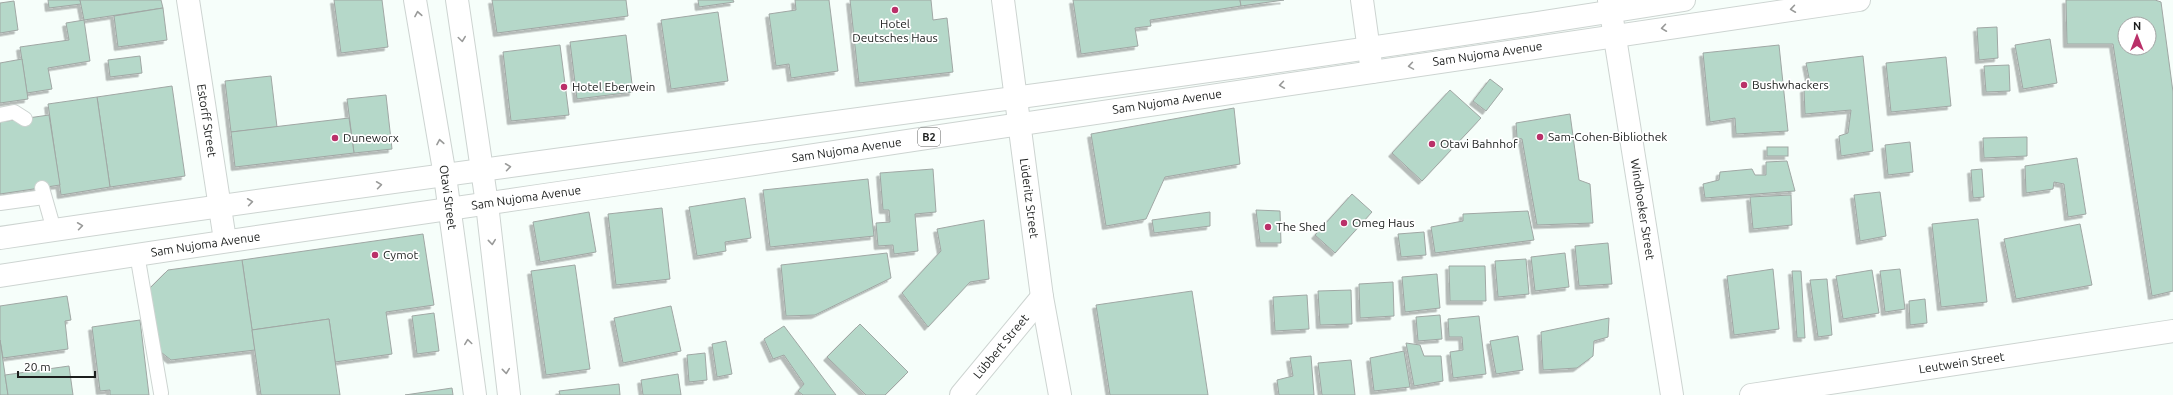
<svg xmlns="http://www.w3.org/2000/svg" width="2173" height="395" font-family="Ubuntu,sans-serif">
  <style>
    .building { fill: #b5d8c9; stroke: #a0a7a4; fill-rule: evenodd; filter: url(#shadow) }
    .lines { fill: none; stroke-linecap: round; stroke-linejoin: round }
    .service-casing { stroke: #cdd4d1; stroke-width: 16 }
    .minor-casing { stroke: #cdd4d1; stroke-width: 24 }
    .trunk-casing { stroke: #cdd4d1; stroke-width: 24 }
    .service { stroke: #fff; stroke-width: 14 }
    .minor { stroke: #fff; stroke-width: 22 }
    .trunk { stroke: #fff; stroke-width: 22 }
    .oneway { stroke: #999a99 }
    .poi-dot { fill: #ba3069; stroke: #fff; stroke-width: 1.5 }
    .labels { text-anchor: middle; stroke-width: 3.5; stroke-linejoin: round; paint-order: stroke }
    .shield { fill: #fff; stroke: #606261; stroke-width: 1 }
    .shield-label { font-size: 11px; font-weight: bold; fill: #1c1e1d }
    .poi-label { font-size: 12px; fill: #1c1e1d; stroke: #fff; text-anchor: start }
    .street-label { font-size: 12px; fill: #1c1e1d; stroke: #fff }
  </style>
  <defs>
    <filter id="shadow"><feDropShadow dx="-3.5" dy="3.5" stdDeviation="0" flood-color="#0004"/></filter>
  </defs>
  <rect width="100%" height="100%" fill="#f6fefa"/>
  <!-- building -->
  <g class="building">
    <path d="M 48,0 L 80,0 L 81,4 L 49,8 Z"/>
    <path d="M 80,0 L 161,0 L 163,8 L 84,20 Z"/>
    <path d="M 334,0 L 382,0 L 388,47 L 341,53 Z"/>
    <path d="M 492,0 L 626,0 L 628,16 L 497,33 Z"/>
    <path d="M 698,0 L 733,0 L 734,2 L 699,7 Z"/>
    <path d="M 795,0 L 829,0 L 838,71 L 791,78 L 789,64 L 776,66 L 769,14 L 796,10 Z"/>
    <path d="M 850,0 L 931,0 L 933,20 L 947,18 L 953,72 L 859,83 Z"/>
    <path d="M 1073,0 L 1240,0 L 1241,6 L 1150,20 L 1151,26 L 1135,28 L 1138,46 L 1081,54 Z"/>
    <path d="M 1240,0 L 1284,0 L 1241,6 Z"/>
    <path d="M 2066,0 L 2155,0 L 2161,2 L 2173,92 L 2173,291 L 2152,296 L 2113,44 L 2067,44 ZM 2125,24 L 2149,24 L 2149,48 L 2125,48 Z"/>
    <path d="M 14,1 L 18,30 L 0,33 L 0,3 Z"/>
    <path d="M 163,8 L 167,40 L 118,47 L 114,16 Z"/>
    <path d="M 718,12 L 728,81 L 671,89 L 661,20 Z"/>
    <path d="M 84,20 L 90,61 L 48,68 L 52,89 L 27,93 L 20,47 L 69,40 L 66,23 Z"/>
    <path d="M 1997,27 L 1998,58 L 1979,60 L 1977,28 Z"/>
    <path d="M 626,35 L 633,92 L 577,99 L 570,42 Z"/>
    <path d="M 2050,39 L 2057,83 L 2023,89 L 2015,45 Z"/>
    <path d="M 560,45 L 569,115 L 511,121 L 503,52 Z"/>
    <path d="M 1779,45 L 1788,131 L 1736,134 L 1735,118 L 1710,122 L 1703,53 Z"/>
    <path d="M 140,56 L 142,73 L 110,77 L 108,60 Z"/>
    <path d="M 1863,56 L 1873,151 L 1841,156 L 1839,136 L 1848,133 L 1851,110 L 1805,114 L 1804,89 L 1811,88 L 1806,63 Z"/>
    <path d="M 1946,57 L 1951,106 L 1891,112 L 1886,63 Z"/>
    <path d="M 22,59 L 28,99 L 0,103 L 0,63 Z"/>
    <path d="M 2009,65 L 2010,91 L 1986,92 L 1984,66 Z"/>
    <path d="M 271,76 L 277,127 L 231,132 L 225,81 Z"/>
    <path d="M 1490,79 L 1503,89 L 1486,111 L 1473,101 Z"/>
    <path d="M 172,86 L 185,176 L 110,187 L 97,97 Z"/>
    <path d="M 1450,90 L 1481,118 L 1422,181 L 1392,153 Z"/>
    <path d="M 386,95 L 392,149 L 354,153 L 347,99 Z"/>
    <path d="M 97,97 L 110,187 L 61,195 L 48,104 Z"/>
    <path d="M 1234,108 L 1240,164 L 1165,177 L 1146,219 L 1106,226 L 1091,134 Z"/>
    <path d="M 1570,114 L 1579,180 L 1590,184 L 1593,223 L 1537,225 L 1522,139 L 1517,138 L 1516,123 Z"/>
    <path d="M 49,115 L 60,185 L 0,194 L 0,122 Z"/>
    <path d="M 349,118 L 354,153 L 235,167 L 231,132 Z"/>
    <path d="M 2027,137 L 2027,156 L 1984,158 L 1983,138 Z"/>
    <path d="M 1910,142 L 1913,172 L 1888,175 L 1885,145 Z"/>
    <rect x="1767" y="147" width="21" height="9"/>
    <path d="M 2077,158 L 2086,214 L 2068,217 L 2064,184 L 2054,182 L 2053,189 L 2026,193 L 2025,166 Z"/>
    <path d="M 1787,161 L 1795,191 L 1705,198 L 1703,184 L 1719,180 L 1720,172 L 1752,169 L 1755,175 L 1766,175 L 1766,162 Z"/>
    <path d="M 933,169 L 936,212 L 915,214 L 918,251 L 894,254 L 893,245 L 878,246 L 876,223 L 890,222 L 889,210 L 883,210 L 880,173 Z"/>
    <path d="M 1982,169 L 1984,197 L 1973,198 L 1971,170 Z"/>
    <path d="M 868,179 L 874,236 L 770,247 L 763,190 Z"/>
    <path d="M 1880,192 L 1886,236 L 1860,241 L 1854,195 Z"/>
    <path d="M 1352,194 L 1372,212 L 1335,253 L 1315,235 Z"/>
    <path d="M 1791,195 L 1792,225 L 1753,229 L 1750,197 Z"/>
    <path d="M 745,198 L 751,238 L 725,242 L 726,251 L 697,256 L 689,207 Z"/>
    <path d="M 662,208 L 670,279 L 616,285 L 608,214 Z"/>
    <path d="M 1256,210 L 1280,211 L 1281,243 L 1260,243 Z"/>
    <path d="M 1528,211 L 1534,240 L 1435,253 L 1431,227 L 1463,221 L 1463,214 Z"/>
    <path d="M 589,212 L 596,252 L 540,262 L 533,222 Z"/>
    <path d="M 1210,212 L 1210,226 L 1154,233 L 1152,220 Z"/>
    <path d="M 1978,219 L 1987,302 L 1941,307 L 1932,224 Z"/>
    <path d="M 984,220 L 989,279 L 970,282 L 928,327 L 902,293 L 941,251 L 937,229 Z"/>
    <path d="M 2080,224 L 2092,285 L 2016,299 L 2004,239 Z"/>
    <path d="M 1424,232 L 1426,255 L 1401,257 L 1398,234 Z"/>
    <path d="M 423,234 L 434,305 L 386,312 L 392,354 L 335,362 L 329,319 L 252,330 L 242,260 Z"/>
    <path d="M 1608,243 L 1612,284 L 1579,286 L 1575,246 Z"/>
    <path d="M 887,253 L 891,278 L 815,315 L 786,316 L 781,265 Z"/>
    <path d="M 1565,253 L 1569,287 L 1535,291 L 1531,257 Z"/>
    <path d="M 1526,259 L 1529,294 L 1498,297 L 1495,261 Z"/>
    <path d="M 242,260 L 255,350 L 171,360 L 157,349 L 148,290 L 168,270 Z"/>
    <path d="M 575,265 L 590,369 L 546,375 L 531,271 Z"/>
    <path d="M 1449,266 L 1485,266 L 1486,301 L 1450,301 Z"/>
    <path d="M 1773,269 L 1779,329 L 1734,335 L 1727,276 Z"/>
    <path d="M 1900,269 L 1905,309 L 1885,312 L 1880,271 Z"/>
    <path d="M 1872,270 L 1879,313 L 1843,319 L 1836,276 Z"/>
    <path d="M 1792,271 L 1801,271 L 1805,338 L 1797,338 Z"/>
    <path d="M 1437,274 L 1440,308 L 1405,312 L 1402,277 Z"/>
    <path d="M 1827,279 L 1832,335 L 1818,337 L 1810,280 Z"/>
    <path d="M 1393,282 L 1394,316 L 1360,318 L 1359,284 Z"/>
    <path d="M 1351,290 L 1352,324 L 1320,325 L 1318,291 Z"/>
    <path d="M 1192,291 L 1208,395 L 1110,395 L 1096,305 Z"/>
    <path d="M 1307,295 L 1309,329 L 1275,331 L 1273,297 Z"/>
    <path d="M 67,296 L 71,320 L 65,321 L 68,349 L 3,358 L 0,340 L 0,306 Z"/>
    <path d="M 1925,299 L 1927,323 L 1910,325 L 1909,301 Z"/>
    <path d="M 671,306 L 681,351 L 623,363 L 614,318 Z"/>
    <path d="M 434,313 L 439,351 L 417,354 L 412,316 Z"/>
    <path d="M 1440,315 L 1442,339 L 1418,341 L 1416,317 Z"/>
    <path d="M 1479,316 L 1486,374 L 1453,378 L 1450,352 L 1463,350 L 1462,337 L 1449,337 L 1448,319 Z"/>
    <path d="M 1609,318 L 1608,337 L 1594,341 L 1593,356 L 1577,368 L 1543,370 L 1541,332 Z"/>
    <path d="M 329,319 L 340,395 L 261,395 L 252,330 Z"/>
    <path d="M 140,320 L 149,395 L 110,395 L 110,390 L 100,391 L 92,327 Z"/>
    <path d="M 860,324 L 908,372 L 885,395 L 866,395 L 827,357 Z"/>
    <path d="M 784,326 L 836,395 L 803,395 L 798,391 L 804,384 L 784,355 L 773,359 L 764,339 Z"/>
    <path d="M 1518,336 L 1523,370 L 1496,374 L 1490,341 Z"/>
    <path d="M 0,340 L 8,395 L 0,395 Z"/>
    <path d="M 726,341 L 732,374 L 717,377 L 712,344 Z"/>
    <path d="M 1406,343 L 1420,345 L 1424,356 L 1441,356 L 1443,381 L 1414,386 Z"/>
    <path d="M 1404,351 L 1410,387 L 1374,391 L 1370,358 Z"/>
    <path d="M 705,353 L 707,380 L 689,382 L 687,355 Z"/>
    <path d="M 1311,356 L 1314,395 L 1279,395 L 1277,380 L 1293,376 L 1290,358 Z"/>
    <path d="M 1351,360 L 1355,395 L 1322,395 L 1318,363 Z"/>
    <path d="M 69,366 L 73,395 L 8,395 L 5,375 Z"/>
    <path d="M 678,374 L 681,395 L 643,395 L 641,380 Z"/>
    <path d="M 619,384 L 620,395 L 560,395 L 559,391 Z"/>
    <path d="M 452,388 L 453,395 L 405,395 Z"/>
  </g>
  <g class="lines">
    <defs>
      <g id="service">
        <path d="M 0,115 L 14,112 L 25,119"/>
        <path d="M 42,188 L 54,230"/>
        <path d="M 0,203 L 44,197"/>
        <path d="M 137,254 L 161,393"/>
      </g>
      <g id="minor">
        <path id="s1" d="M 188,0 L 225,240"/>
        <path id="s2" d="M 415,0 L 445,176 L 475,395"/>
        <path d="M 457,0 L 487,204 L 509,395"/>
        <path id="s3" d="M 1003,0 L 1042,297 L 1060,395"/>
        <path d="M 1362,0 L 1372,72"/>
        <path id="s4" d="M 1609,0 L 1672,395"/>
        <path id="s5" d="M 961,395 L 1042,297"/>
        <path id="s6" d="M 1751,395 L 2173,331"/>
      </g>
      <g id="trunk">
        <path d="M 0,238 C 561,154 1124,90 1684,0"/>
        <path id="s7" d="M 0,276 C 233,239 467,207 701,172 C 1087,114 1473,55 1859,0"/>
      </g>
    </defs>
    <!-- service casing -->
    <use href="#service" class="service-casing"/>
    <!-- minor casing -->
    <use href="#minor" class="minor-casing"/>
    <!-- trunk casing -->
    <use href="#trunk" class="trunk-casing"/>
    <!-- service -->
    <use href="#service" class="service"/>
    <!-- minor -->
    <use href="#minor" class="minor"/>
    <!-- trunk -->
    <use href="#trunk" class="trunk"/>
  </g>
  <!-- one-way arrows -->
  <defs><path id="oneway-chevron" d="M-2-3.5L2.5 0L-2 3.5" fill="none" stroke-width="1.6" stroke-linecap="round" stroke-linejoin="round"/></defs>
  <g class="oneway">
    <use href="#oneway-chevron" transform="translate(1793 9) rotate(172)"/>
    <use href="#oneway-chevron" transform="translate(418 14) rotate(-100)"/>
    <use href="#oneway-chevron" transform="translate(1664 28) rotate(172)"/>
    <use href="#oneway-chevron" transform="translate(462 39) rotate(82)"/>
    <use href="#oneway-chevron" transform="translate(1411 66) rotate(171)"/>
    <use href="#oneway-chevron" transform="translate(1282 85) rotate(172)"/>
    <use href="#oneway-chevron" transform="translate(440 142) rotate(-100)"/>
    <use href="#oneway-chevron" transform="translate(508 167) rotate(-8)"/>
    <use href="#oneway-chevron" transform="translate(379 185) rotate(-8)"/>
    <use href="#oneway-chevron" transform="translate(250 202) rotate(-8)"/>
    <use href="#oneway-chevron" transform="translate(80 226) rotate(-8)"/>
    <use href="#oneway-chevron" transform="translate(492 242) rotate(84)"/>
    <use href="#oneway-chevron" transform="translate(468 342) rotate(-98)"/>
    <use href="#oneway-chevron" transform="translate(506 371) rotate(84)"/>
  </g>
  <!-- markers -->
  <g class="poi-dot">
    <circle cx="895" cy="10" r="4"/>
    <circle cx="1744" cy="85" r="4"/>
    <circle cx="564" cy="87" r="4"/>
    <circle cx="1540" cy="137" r="4"/>
    <circle cx="335" cy="138" r="4"/>
    <circle cx="1432" cy="144" r="4"/>
    <circle cx="1344" cy="223" r="4"/>
    <circle cx="1268" cy="227" r="4"/>
    <circle cx="375" cy="255" r="4"/>
  </g>
  <g class="labels">
    <!-- shield labels -->
    <rect class="shield" x="918" y="128" width="22" height="18" rx="3"/>
    <g class="shield-label">
      <text x="929" y="141">B2</text>
    </g>
    <!-- poi labels -->
    <g class="poi-label">
      <text x="895" y="28" text-anchor="middle">Hotel<tspan x="895" dy="14">Deutsches Haus</tspan></text>
      <text x="1752" y="89">Bushwhackers</text>
      <text x="572" y="91">Hotel Eberwein</text>
      <text x="1548" y="141">Sam-Cohen-Bibliothek</text>
      <text x="343" y="142">Duneworx</text>
      <text x="1440" y="148">Otavi Bahnhof</text>
      <text x="1352" y="227">Omeg Haus</text>
      <text x="1276" y="231">The Shed</text>
      <text x="383" y="259">Cymot</text>
    </g>
    <!-- street labels -->
    <g class="street-label">
      <text dy="4" stroke="none"><textPath href="#s7" startOffset="1504">Sam Nujoma Avenue</textPath></text>
      <text dy="4" stroke="none"><textPath href="#s7" startOffset="1180">Sam Nujoma Avenue</textPath></text>
      <text dy="4" stroke="none"><textPath href="#s1" startOffset="122">Estorff Street</textPath></text>
      <text dy="4" stroke="none"><textPath href="#s7" startOffset="856">Sam Nujoma Avenue</textPath></text>
      <text dy="4" stroke="none"><textPath href="#s2" startOffset="200">Otavi Street</textPath></text>
      <text dy="4" stroke="none"><textPath href="#s7" startOffset="532">Sam Nujoma Avenue</textPath></text>
      <text dy="4" stroke="none"><textPath href="#s3" startOffset="200">Lüderitz Street</textPath></text>
      <text dy="4" stroke="none"><textPath href="#s4" startOffset="212">Windhoeker Street</textPath></text>
      <text dy="4" stroke="none"><textPath href="#s7" startOffset="208">Sam Nujoma Avenue</textPath></text>
      <text dy="4" stroke="none"><textPath href="#s5" startOffset="63">Lübbert Street</textPath></text>
      <text dy="4" stroke="none"><textPath href="#s6" startOffset="213">Leutwein Street</textPath></text>
    </g>
  </g>
  <!-- north arrow -->
  <g transform="translate(2137 36)"><circle r="19" fill="#ffffff" stroke="#a4a5a5"/>
  <path d="M0-3L7 15L0 10L-7 15Z" fill="#ba3069"/>
  <text y="-6" font-size="11" font-weight="bold" text-anchor="middle" fill="#1c1e1d">N</text>
  </g>
  <!-- scale -->
  <path d="M18 371v6h77v-6" fill="none" stroke="#1c1e1d" stroke-width="2"/>
  <text x="24" y="371" font-size="12" fill="#1c1e1d" stroke="#ffffff" stroke-width="3" paint-order="stroke">20 m</text>
</svg>
